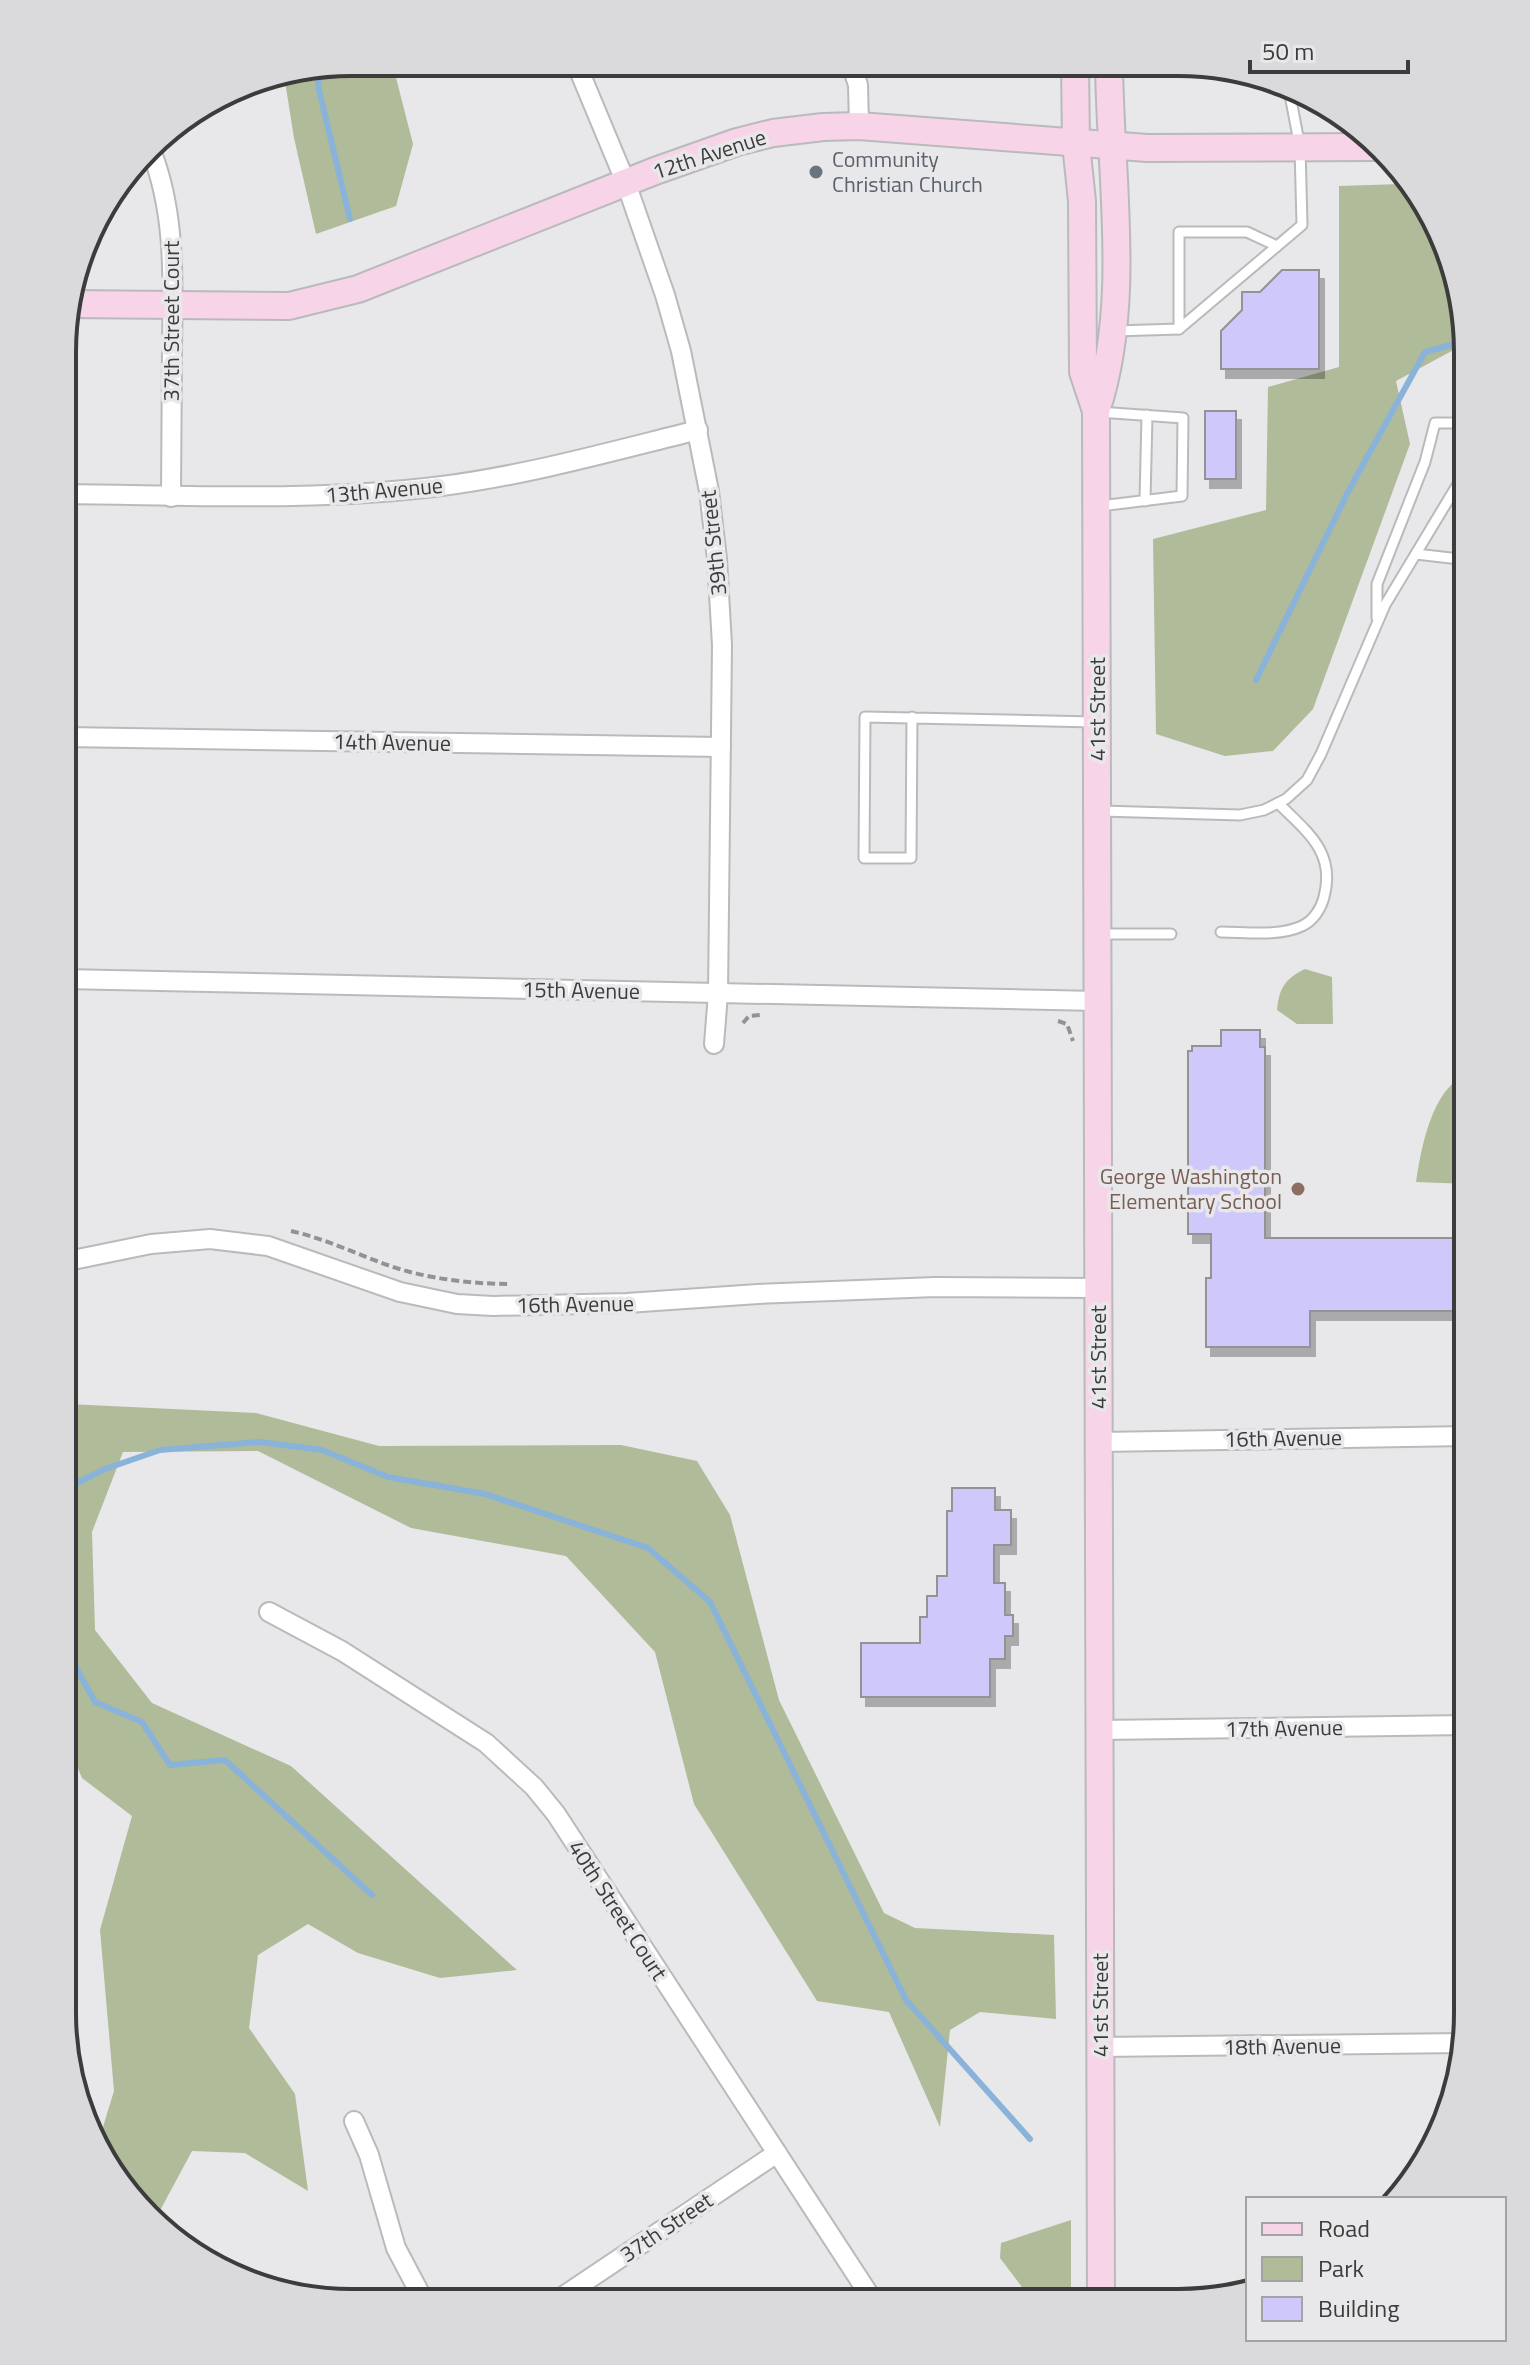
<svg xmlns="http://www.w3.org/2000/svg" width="1530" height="2365" font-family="'Titillium Web',sans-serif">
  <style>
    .green { fill: #afbb99 }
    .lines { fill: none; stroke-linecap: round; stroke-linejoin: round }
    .stream { stroke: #8ab3d9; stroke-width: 6 }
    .building { fill: #cec8fb; stroke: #939394; stroke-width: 2; filter: url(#shadow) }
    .lane-casing { stroke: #b9babb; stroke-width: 13 }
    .street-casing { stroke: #b9babb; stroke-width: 22 }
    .secondary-casing { stroke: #b9babb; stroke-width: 30 }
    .path { stroke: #929293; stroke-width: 4; stroke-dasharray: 8 4; stroke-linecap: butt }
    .lane { stroke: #fff; stroke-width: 9 }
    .street { stroke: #fff; stroke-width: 18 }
    .secondary { stroke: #f8d4e8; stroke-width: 26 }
    .worship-dot { fill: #6b7280; stroke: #e8e8ea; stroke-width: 3 }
    .education-dot { fill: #8d6e63; stroke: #e8e8ea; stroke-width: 3 }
    .labels { text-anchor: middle; stroke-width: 7; stroke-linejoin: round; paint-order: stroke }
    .street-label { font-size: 22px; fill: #3c3c3c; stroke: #e8e8ea }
    .worship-label { font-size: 22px; fill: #5b616d; stroke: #e8e8ea; text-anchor: start }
    .education-label { font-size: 22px; fill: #785e54; stroke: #e8e8ea; text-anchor: end }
    .rim { fill: none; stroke: #3c3c3c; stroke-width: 4 }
  </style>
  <defs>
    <filter id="shadow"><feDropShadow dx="5" dy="9" stdDeviation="0" flood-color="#0004"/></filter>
  </defs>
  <rect width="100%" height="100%" fill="#e8e8ea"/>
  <!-- green -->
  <g class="green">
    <path d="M 352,62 L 392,62 L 413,144 L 396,206 L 316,234 L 294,138 L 284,75 Z"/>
    <path d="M 1402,184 L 1446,240 L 1467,346 L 1461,346 L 1396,381 L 1410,444 L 1313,709 L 1273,751 L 1225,756 L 1156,734 L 1153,539 L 1266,510 L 1268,387 L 1339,367 L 1339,186 Z"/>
    <path d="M 1305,969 L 1332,977 L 1333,1024 L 1297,1024 L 1277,1010 C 1279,988 1285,979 1305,969 Z"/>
    <path d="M 1468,1074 L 1468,1184 L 1416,1182 C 1421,1148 1432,1087 1468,1074 Z"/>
    <path d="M 68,1404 L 256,1413 L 379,1446 L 621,1445 L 697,1461 L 730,1515 L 779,1700 L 884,1913 L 915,1928 L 1054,1935 L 1056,2019 L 980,2012 L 950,2030 L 940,2127 L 889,2012 L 817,2001 L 694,1804 L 655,1652 L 566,1556 L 411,1528 L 258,1451 L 123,1452 L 92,1532 L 95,1630 L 152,1703 L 291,1766 L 517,1970 L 440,1978 L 358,1953 L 308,1924 L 258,1955 L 249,2028 L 295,2094 L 308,2191 L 245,2153 L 192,2151 L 156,2218 L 98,2143 L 114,2091 L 100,1930 L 132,1816 L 82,1778 L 62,1731 L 63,1405 Z"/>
    <path d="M 1071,2220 L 1071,2303 L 1034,2303 L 1000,2258 L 1001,2243 Z"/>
  </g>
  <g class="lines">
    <!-- stream -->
    <g class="stream">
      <path d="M 317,69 L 319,90 L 350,219"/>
      <path d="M 1256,680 L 1349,490 L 1425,352 L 1466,341"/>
      <path d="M 63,1490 L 105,1469 L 160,1450 L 260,1442 L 322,1450 L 388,1477 L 485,1494 L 648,1548 L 710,1602 L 906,2000 L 1030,2139"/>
      <path d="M 63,1644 L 95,1702 L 142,1722 L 170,1765 L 225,1760 L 372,1895"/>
    </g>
  </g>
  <!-- building -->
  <g class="building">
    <path d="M 1282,270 L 1319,270 L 1319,369 L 1221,369 L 1221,331 L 1242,310 L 1242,292 L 1260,292 Z"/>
    <rect x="1205" y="411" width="31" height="68"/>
    <path d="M 1221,1030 L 1260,1030 L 1260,1047 L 1265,1047 L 1265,1238 L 1468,1238 L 1468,1311 L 1310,1311 L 1310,1347 L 1206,1347 L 1206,1278 L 1211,1278 L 1211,1234 L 1188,1234 L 1188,1051 L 1192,1051 L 1192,1046 L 1221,1046 Z"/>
    <path d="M 952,1488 L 995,1488 L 995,1510 L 1011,1510 L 1011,1545 L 994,1545 L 994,1583 L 1005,1583 L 1005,1615 L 1013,1615 L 1013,1636 L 1005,1636 L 1005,1659 L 990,1659 L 990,1697 L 861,1697 L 861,1643 L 920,1643 L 920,1617 L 927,1617 L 927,1596 L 937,1596 L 937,1576 L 947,1576 L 947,1511 L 952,1511 Z"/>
  </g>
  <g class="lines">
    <defs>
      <g id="lane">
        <path d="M 1179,329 L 1179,232 L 1247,232 L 1277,246"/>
        <path d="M 1115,331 L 1179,329 L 1302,225 L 1300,147 L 1290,95"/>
        <path d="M 1099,412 L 1183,418 L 1182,496 L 1100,506"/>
        <path d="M 1463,488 L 1464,454"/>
        <path d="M 1145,501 L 1147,415"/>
        <path d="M 1416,554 L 1468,560"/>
        <path d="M 1377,618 L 1377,584 L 1425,462 L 1435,423 L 1462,423 L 1464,433"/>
        <path d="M 912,717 L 911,858 L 864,858 L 865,717 L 1094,722"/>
        <path d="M 1101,811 L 1240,815 L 1264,810 L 1286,799 L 1307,780 L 1321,754 L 1385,605 L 1456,487 L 1468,488"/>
        <path d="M 1221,932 C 1246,932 1278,937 1302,926 C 1313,921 1321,909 1324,897 C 1336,852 1307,832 1278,803"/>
        <path d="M 1101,934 L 1171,934"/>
      </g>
      <g id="street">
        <path d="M 576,63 L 626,183 L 665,295 L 681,351 L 709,491 L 717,559 L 722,645 L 718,994 L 714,1044"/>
        <path d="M 851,63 L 858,85 L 859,126"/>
        <path d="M 150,148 C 176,211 173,281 172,349 C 172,398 171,447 171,497"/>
        <path d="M 64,494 C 190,495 316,502 442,486 C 528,475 613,451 698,430"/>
        <path d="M 64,737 L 721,747"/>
        <path d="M 63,979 L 1098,1001"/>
        <path d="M 63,1262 L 151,1244 L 210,1239 L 268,1246 L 400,1292 L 457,1304 L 493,1306 L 627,1303 L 758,1294 L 935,1287 L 1098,1288"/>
        <path d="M 1098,1442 L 1468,1436"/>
        <path d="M 269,1612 L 342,1651 L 486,1743 L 534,1787 L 556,1814 L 874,2302"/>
        <path d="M 1100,1730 L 1467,1725"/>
        <path d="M 1100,2047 L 1464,2043"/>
        <path d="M 354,2121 L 369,2155 L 396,2248 L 424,2301"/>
        <path d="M 556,2301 L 777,2153"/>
      </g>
      <g id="secondary">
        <path d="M 1075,64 L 1076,144 L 1082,201 L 1083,372 L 1096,411 L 1101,2303"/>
        <path d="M 68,304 L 289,306 L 358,289 L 655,171 L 737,142 L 773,133 L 823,127 L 859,126 L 1147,148 L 1374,147"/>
        <path d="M 1096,411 C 1132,303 1110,177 1109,64"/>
      </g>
    </defs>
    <!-- lane casing -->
    <use href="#lane" class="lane-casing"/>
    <!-- street casing -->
    <use href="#street" class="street-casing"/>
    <!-- secondary casing -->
    <use href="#secondary" class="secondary-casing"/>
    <!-- path -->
    <g class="path">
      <path d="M 1058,1021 L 1067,1024 L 1073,1041"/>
      <path d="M 743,1023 L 749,1016 L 761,1015"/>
      <path d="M 291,1231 C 332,1240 369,1261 410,1272 C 442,1280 477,1284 510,1284"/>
    </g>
    <!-- lane -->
    <use href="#lane" class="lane"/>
    <!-- street -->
    <use href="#street" class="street"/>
    <!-- secondary -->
    <use href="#secondary" class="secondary"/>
  </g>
  <!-- markers -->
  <circle class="worship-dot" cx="816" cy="172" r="8"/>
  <circle class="education-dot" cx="1298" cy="1189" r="8"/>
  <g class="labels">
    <!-- street labels -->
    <g class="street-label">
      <text transform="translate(709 154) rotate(-18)" y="8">12th Avenue</text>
      <text transform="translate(171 321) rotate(-90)" y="8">37th Street Court</text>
      <text transform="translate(384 490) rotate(-5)" y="8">13th Avenue</text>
      <text transform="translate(713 543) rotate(-96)" y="8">39th Street</text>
      <text transform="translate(1097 709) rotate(-90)" y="8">41st Street</text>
      <text transform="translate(392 742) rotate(1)" y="8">14th Avenue</text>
      <text transform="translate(581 990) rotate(1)" y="8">15th Avenue</text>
      <text transform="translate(575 1304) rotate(-1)" y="8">16th Avenue</text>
      <text transform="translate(1098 1357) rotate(-90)" y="8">41st Street</text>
      <text transform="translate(1283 1438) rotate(-1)" y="8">16th Avenue</text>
      <text transform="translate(1284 1728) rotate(-1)" y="8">17th Avenue</text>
      <text transform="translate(618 1910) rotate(57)" y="8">40th Street Court</text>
      <text transform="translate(1100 2005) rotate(-90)" y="8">41st Street</text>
      <text transform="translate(1282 2046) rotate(-1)" y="8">18th Avenue</text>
      <text transform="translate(666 2227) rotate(-34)" y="8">37th Street</text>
    </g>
    <!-- worship labels -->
    <g class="worship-label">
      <text x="832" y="167">Community<tspan x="832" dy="25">Christian Church</tspan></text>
    </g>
    <!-- education labels -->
    <g class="education-label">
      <text x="1282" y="1184">George Washington<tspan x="1282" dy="25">Elementary School</tspan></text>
    </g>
  </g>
  <!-- crop -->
  <path d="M0 0H1530V2365H0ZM352 76H1178A276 276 0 0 1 1454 352V2013A276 276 0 0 1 1178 2289H352A276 276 0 0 1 76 2013V352A276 276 0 0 1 352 76Z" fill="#dadadc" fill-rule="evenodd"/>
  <path class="rim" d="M352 76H1178A276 276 0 0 1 1454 352V2013A276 276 0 0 1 1178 2289H352A276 276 0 0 1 76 2013V352A276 276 0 0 1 352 76Z"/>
  <!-- legend -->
  <rect x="1246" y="2197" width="260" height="144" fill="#e8e8ea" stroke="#a3a3a4" stroke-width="2"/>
  <rect x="1262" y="2223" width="40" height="12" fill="#f8d4e8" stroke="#a3a3a4" stroke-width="2"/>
  <text x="1318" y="2237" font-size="24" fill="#3c3c3c">Road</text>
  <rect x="1262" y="2257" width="40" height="24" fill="#afbb99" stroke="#a3a3a4" stroke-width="2"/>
  <text x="1318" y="2277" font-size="24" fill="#3c3c3c">Park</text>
  <rect x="1262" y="2297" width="40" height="24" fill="#cec8fb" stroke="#a3a3a4" stroke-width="2"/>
  <text x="1318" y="2317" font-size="24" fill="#3c3c3c">Building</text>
  <!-- scale -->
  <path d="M1250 60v12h158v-12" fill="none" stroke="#3c3c3c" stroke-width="4"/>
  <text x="1262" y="60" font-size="24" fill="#3c3c3c" stroke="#e8e8ea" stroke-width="6" paint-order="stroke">50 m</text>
</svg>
